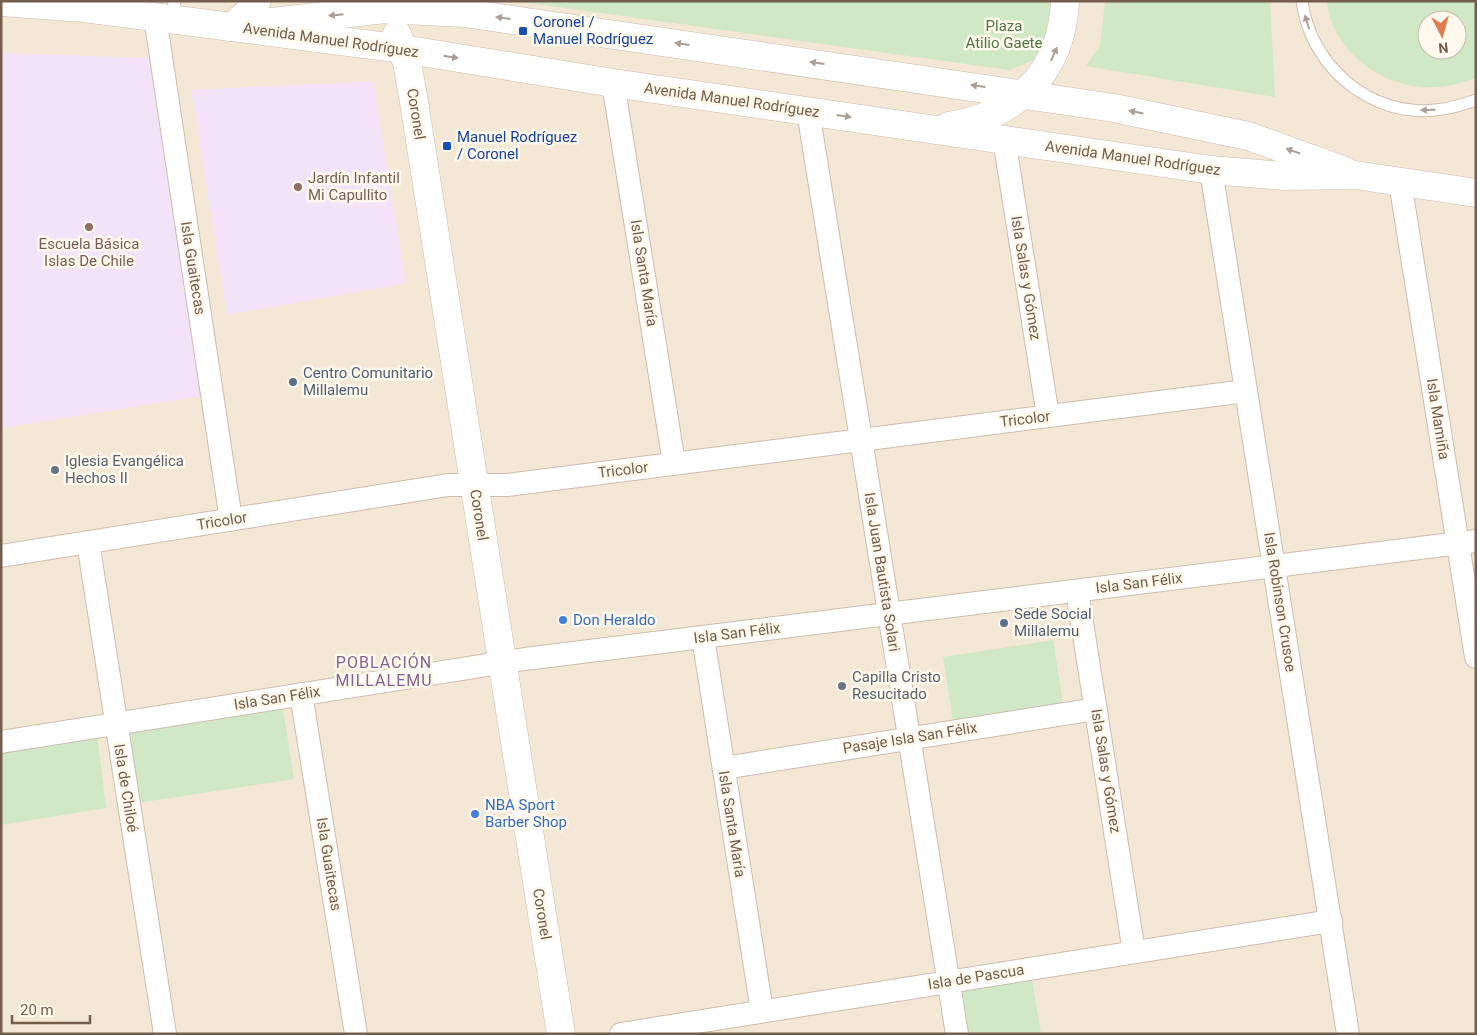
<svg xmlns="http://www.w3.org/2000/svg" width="1477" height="1035" font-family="Roboto,sans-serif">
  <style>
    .residential { fill: #f3e7d5; fill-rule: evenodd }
    .education { fill: #f2e3f8 }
    .green { fill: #d0e8c5; fill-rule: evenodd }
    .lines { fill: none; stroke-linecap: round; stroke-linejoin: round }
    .lane-casing { stroke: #cdbdad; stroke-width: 13 }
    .street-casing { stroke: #cdbdad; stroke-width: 24 }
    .secondary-casing { stroke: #cfbeaa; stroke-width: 29 }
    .lane { stroke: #fff; stroke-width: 11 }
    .street { stroke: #fff; stroke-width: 22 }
    .secondary { stroke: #fff; stroke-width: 28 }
    .oneway { fill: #ab9e94 }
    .transit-dot { fill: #1a4fb4; stroke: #fef9ec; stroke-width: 2 }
    .education-dot { fill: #8d6e63; stroke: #fef9ec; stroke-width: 2 }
    .service-dot { fill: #5c6f8a; stroke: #fef9ec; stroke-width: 2 }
    .worship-dot { fill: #6b7280; stroke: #fef9ec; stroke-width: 2 }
    .shop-dot { fill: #3f7fe0; stroke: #fef9ec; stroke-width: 2 }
    .labels { text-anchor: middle; stroke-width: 5; stroke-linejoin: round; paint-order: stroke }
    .transit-label { font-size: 15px; fill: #164399; stroke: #fef9ec; text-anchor: start }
    .park-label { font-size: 15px; fill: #4f7844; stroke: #fef9ec }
    .street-label { font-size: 15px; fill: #735d4c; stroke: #fef9ec }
    .education-label { font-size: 15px; fill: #785e54; stroke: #fef9ec; text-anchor: start }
    .service-label { font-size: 15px; fill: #4e5e75; stroke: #fef9ec; text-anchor: start }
    .worship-label { font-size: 15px; fill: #5b616d; stroke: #fef9ec; text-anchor: start }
    .shop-label { font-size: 15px; fill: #366cbe; stroke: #fef9ec; text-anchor: start }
    .neighbourhood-label { font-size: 16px; letter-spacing: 1px; fill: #85648f; stroke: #fef9ec }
  </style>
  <rect width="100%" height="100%" fill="#fbf5e6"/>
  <!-- residential -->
  <path class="residential" d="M 1,1 L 1476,1 L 1476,1034 L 1,1034 ZM 1427,20 L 1457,20 L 1457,50 L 1427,50 Z"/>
  <!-- education -->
  <g class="education">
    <path d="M 1,53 L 151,58 L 201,396 L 1,428 Z"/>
    <path d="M 373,81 L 406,283 L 227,315 L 191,90 Z"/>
  </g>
  <!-- green -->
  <g class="green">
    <path d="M 515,1 L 1052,1 L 1052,15 L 1037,59 L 1009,70 Z"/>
    <path d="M 1105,1 L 1270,1 L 1275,97 L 1086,66 L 1100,46 Z"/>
    <path d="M 1327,1 L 1476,1 L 1476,78 C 1463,82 1452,86 1438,87 C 1387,91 1332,54 1327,1 ZM 1427,20 L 1457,20 L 1457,50 L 1427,50 Z"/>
    <path d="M 1053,640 L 1063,704 L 953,721 L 943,657 Z"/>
    <path d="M 283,709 L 294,779 L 137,803 L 130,733 Z"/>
    <path d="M 97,735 L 106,808 L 1,825 L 1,752 Z"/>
    <path d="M 1032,980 L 1041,1034 L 969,1034 L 962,991 Z"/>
  </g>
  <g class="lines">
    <defs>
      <g id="lane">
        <path d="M 173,1 L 179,18"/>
        <path d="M 1302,1 C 1310,65 1369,117 1435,110 C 1449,109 1462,105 1476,100"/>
      </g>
      <g id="street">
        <path d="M 155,17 L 231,520"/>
        <path d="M 613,83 L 674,463"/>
        <path d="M 808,111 L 957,1034"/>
        <path d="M 1004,139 L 1048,416"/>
        <path d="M 1211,170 L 1348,1034"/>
        <path d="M 1400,182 L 1476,657"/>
        <path d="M 88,542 L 165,1034"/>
        <path d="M 1,556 L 448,485 L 507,485 L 1246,391"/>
        <path d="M 1077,591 L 1134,952"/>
        <path d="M 703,637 L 762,1011"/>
        <path d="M 301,694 L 356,1034"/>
        <path d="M 1,742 L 525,659 L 1476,541"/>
        <path d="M 724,768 L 1096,709"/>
        <path d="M 621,1034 L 1331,921"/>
      </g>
      <g id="secondary">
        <path d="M 1,2 L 84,8 L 403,49 L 613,83 L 1211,170 L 1285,176 L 1355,175 L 1476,193"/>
        <path d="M 272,22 L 384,9 L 465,13 L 1114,108 L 1248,136 L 1345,171"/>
        <path d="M 231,27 L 249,12 L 257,1"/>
        <path d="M 397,34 L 407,63 L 413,96 L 561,1034"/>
        <path d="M 948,126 C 1017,116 1062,72 1065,1"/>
      </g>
    </defs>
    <!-- lane casing -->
    <use href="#lane" class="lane-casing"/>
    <!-- street casing -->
    <use href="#street" class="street-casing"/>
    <!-- secondary casing -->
    <use href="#secondary" class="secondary-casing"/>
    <!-- lane -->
    <use href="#lane" class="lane"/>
    <!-- street -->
    <use href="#street" class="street"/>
    <!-- secondary -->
    <use href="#secondary" class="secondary"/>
  </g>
  <!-- one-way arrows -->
  <defs><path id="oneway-solid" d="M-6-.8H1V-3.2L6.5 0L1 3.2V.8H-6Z" transform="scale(1.25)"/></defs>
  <g class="oneway">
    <use href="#oneway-solid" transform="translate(336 15) rotate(174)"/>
    <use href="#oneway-solid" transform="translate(503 18) rotate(-172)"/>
    <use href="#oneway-solid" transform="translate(1307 22) rotate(-107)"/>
    <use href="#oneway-solid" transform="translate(682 44) rotate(-172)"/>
    <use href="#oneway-solid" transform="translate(1054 54) rotate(-66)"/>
    <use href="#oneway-solid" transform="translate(451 57) rotate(9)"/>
    <use href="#oneway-solid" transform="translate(817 63) rotate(-172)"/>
    <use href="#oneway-solid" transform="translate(978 86) rotate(-172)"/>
    <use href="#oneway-solid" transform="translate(1428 110) rotate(179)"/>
    <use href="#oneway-solid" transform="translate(1136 112) rotate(-169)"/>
    <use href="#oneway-solid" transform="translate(844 116) rotate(8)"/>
    <use href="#oneway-solid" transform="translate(1293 151) rotate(-161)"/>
  </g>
  <!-- markers -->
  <g class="transit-dot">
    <rect x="518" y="26" width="10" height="10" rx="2.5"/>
    <rect x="442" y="141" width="10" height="10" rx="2.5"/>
  </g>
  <g class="education-dot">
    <circle cx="298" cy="187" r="5"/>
    <circle cx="89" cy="227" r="5"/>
  </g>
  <g class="service-dot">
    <circle cx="293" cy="382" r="5"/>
    <circle cx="1004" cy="623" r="5"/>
  </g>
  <g class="worship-dot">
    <circle cx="55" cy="470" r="5"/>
    <circle cx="842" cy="686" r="5"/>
  </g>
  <g class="shop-dot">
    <circle cx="563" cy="620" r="5"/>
    <circle cx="475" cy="814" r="5"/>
  </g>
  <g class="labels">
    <!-- transit labels -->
    <g class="transit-label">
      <text x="533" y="27">Coronel /<tspan x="533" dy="17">Manuel Rodríguez</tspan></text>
      <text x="457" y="142">Manuel Rodríguez<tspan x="457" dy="17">/ Coronel</tspan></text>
    </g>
    <!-- park labels -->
    <g class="park-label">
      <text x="1004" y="31">Plaza<tspan x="1004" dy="17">Atilio Gaete</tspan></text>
    </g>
    <!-- street labels -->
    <g class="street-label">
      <text transform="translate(331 40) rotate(8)" y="5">Avenida Manuel Rodríguez</text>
      <text transform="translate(732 100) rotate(8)" y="5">Avenida Manuel Rodríguez</text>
      <text transform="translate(416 114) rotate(81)" y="5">Coronel</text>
      <text transform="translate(1133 158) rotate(8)" y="5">Avenida Manuel Rodríguez</text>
      <text transform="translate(193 268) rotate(81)" y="5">Isla Guaitecas</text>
      <text transform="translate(644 273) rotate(81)" y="5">Isla Santa María</text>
      <text transform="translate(1026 278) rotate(81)" y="5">Isla Salas y Gómez</text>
      <text transform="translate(1025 419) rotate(-7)" y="5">Tricolor</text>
      <text transform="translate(1438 419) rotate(81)" y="5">Isla Mamiña</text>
      <text transform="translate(623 470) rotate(-7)" y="5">Tricolor</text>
      <text transform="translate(479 515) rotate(81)" y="5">Coronel</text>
      <text transform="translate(222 521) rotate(-9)" y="5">Tricolor</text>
      <text transform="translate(882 572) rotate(81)" y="5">Isla Juan Bautista Solari</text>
      <text transform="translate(1139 583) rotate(-7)" y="5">Isla San Félix</text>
      <text transform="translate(1280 602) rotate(81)" y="5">Isla Robinson Crusoe</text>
      <text transform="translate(737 633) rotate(-7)" y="5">Isla San Félix</text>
      <text transform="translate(277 698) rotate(-9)" y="5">Isla San Félix</text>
      <text transform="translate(910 738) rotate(-9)" y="5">Pasaje Isla San Félix</text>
      <text transform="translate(1106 771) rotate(81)" y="5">Isla Salas y Gómez</text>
      <text transform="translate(126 788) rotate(81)" y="5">Isla de Chiloé</text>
      <text transform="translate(732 824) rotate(81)" y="5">Isla Santa María</text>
      <text transform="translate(329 864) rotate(81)" y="5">Isla Guaitecas</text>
      <text transform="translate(542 914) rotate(81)" y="5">Coronel</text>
      <text transform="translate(976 977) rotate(-9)" y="5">Isla de Pascua</text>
    </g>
    <!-- education labels -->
    <g class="education-label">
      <text x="308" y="183">Jardín Infantil<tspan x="308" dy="17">Mi Capullito</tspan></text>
      <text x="89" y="249" text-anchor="middle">Escuela Básica<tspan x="89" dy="17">Islas De Chile</tspan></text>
    </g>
    <!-- service labels -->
    <g class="service-label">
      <text x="303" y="378">Centro Comunitario<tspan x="303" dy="17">Millalemu</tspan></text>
      <text x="1014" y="619">Sede Social<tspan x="1014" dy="17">Millalemu</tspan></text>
    </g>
    <!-- worship labels -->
    <g class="worship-label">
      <text x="65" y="466">Iglesia Evangélica<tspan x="65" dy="17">Hechos II</tspan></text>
      <text x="852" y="682">Capilla Cristo<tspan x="852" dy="17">Resucitado</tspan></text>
    </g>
    <!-- shop labels -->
    <g class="shop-label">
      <text x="573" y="625">Don Heraldo</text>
      <text x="485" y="810">NBA Sport<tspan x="485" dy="17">Barber Shop</tspan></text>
    </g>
    <!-- neighbourhood labels -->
    <g class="neighbourhood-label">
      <text x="384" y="668">POBLACIÓN<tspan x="384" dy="18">MILLALEMU</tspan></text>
    </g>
  </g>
  <!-- border -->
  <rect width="1477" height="1035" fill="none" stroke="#735d4c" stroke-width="5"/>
  <!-- north arrow -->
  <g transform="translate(1442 35) rotate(174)"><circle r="24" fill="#fef9ec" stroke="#c6bbac"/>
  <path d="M0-4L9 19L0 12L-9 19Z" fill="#df7d51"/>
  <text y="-8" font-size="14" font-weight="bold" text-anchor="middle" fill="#735d4c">N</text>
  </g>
  <!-- scale -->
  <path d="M12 1015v8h78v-8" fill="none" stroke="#735d4c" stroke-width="2.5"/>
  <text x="20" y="1015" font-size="15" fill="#735d4c" stroke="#fef9ec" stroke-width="4" paint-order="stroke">20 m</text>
</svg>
